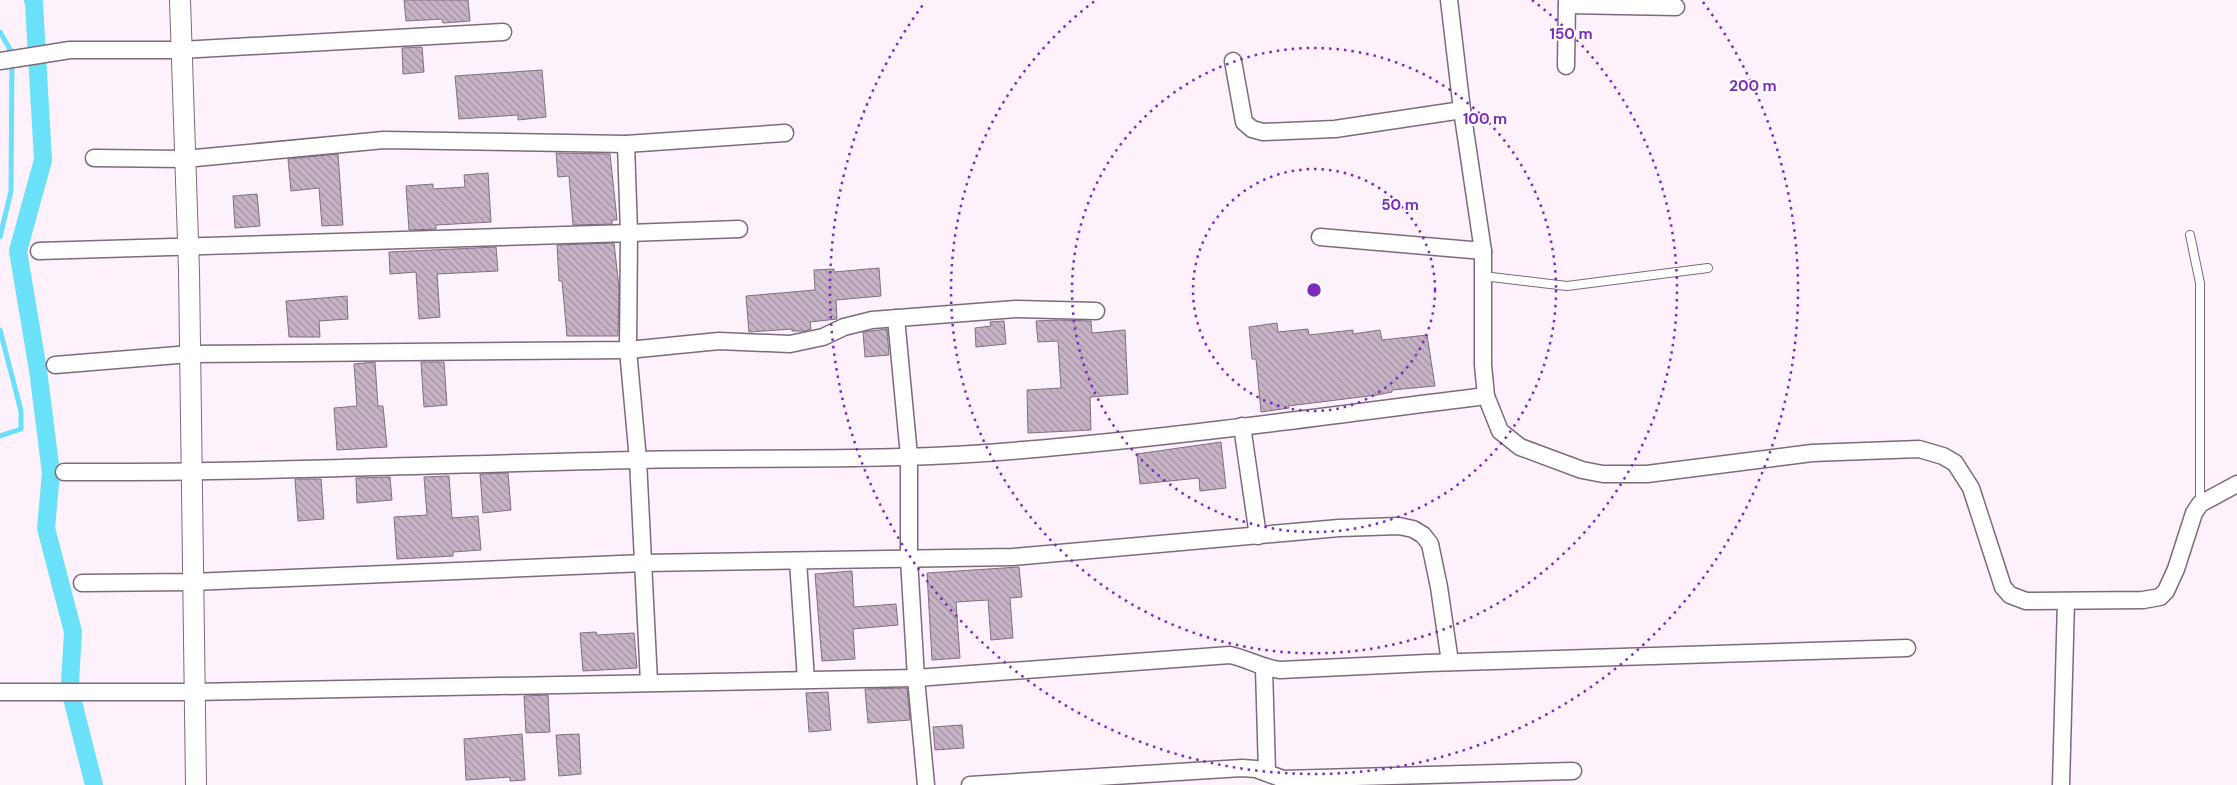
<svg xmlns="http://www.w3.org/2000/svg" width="2237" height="785" font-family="'DM Sans',sans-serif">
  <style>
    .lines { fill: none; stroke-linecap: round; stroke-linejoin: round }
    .stream { stroke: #6ae1f9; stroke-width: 5 }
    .canal { stroke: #6ae1f9; stroke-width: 18 }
    .building { fill: url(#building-back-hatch); stroke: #816f80 }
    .service-casing { stroke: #7d6b7c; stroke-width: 10 }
    .minor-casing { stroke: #7d6b7c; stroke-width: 19 }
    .tertiary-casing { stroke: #7d6b7c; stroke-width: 22 }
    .service { stroke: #fff; stroke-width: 8 }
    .minor { stroke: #fff; stroke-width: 16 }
    .tertiary { stroke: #fff; stroke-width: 20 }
    .ring { fill: none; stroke: #7b2cbf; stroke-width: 2.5; stroke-dasharray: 2.5 5 }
    .centre { fill: #7b2cbf; stroke: #fff; stroke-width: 2.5 }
    .ring-label { font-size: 15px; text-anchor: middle; font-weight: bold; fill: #7b2cbf; stroke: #fff; stroke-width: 4; stroke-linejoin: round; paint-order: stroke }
  </style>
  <defs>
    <pattern id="building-back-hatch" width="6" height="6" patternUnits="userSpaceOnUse" patternTransform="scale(1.25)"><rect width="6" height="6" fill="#c6b3c5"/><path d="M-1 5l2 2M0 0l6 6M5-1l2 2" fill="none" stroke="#a191a0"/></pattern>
  </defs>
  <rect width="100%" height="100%" fill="#fdf1fc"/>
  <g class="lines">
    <!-- stream -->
    <g class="stream">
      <path d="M 0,32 L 12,53 L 11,191 L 0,237"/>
      <path d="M 0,330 L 21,411 L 21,429 L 0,436"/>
    </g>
    <!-- canal -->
    <g class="canal">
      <path d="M 33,0 L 34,3 L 43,160 L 18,251 L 38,370 L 51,473 L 46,528 L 73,632 L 70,682"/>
      <path d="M 72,698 L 94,785"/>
    </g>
  </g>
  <!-- building -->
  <g class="building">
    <path d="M 404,0 L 468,0 L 470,21 L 443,23 L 442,19 L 406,21 Z"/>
    <path d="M 422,47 L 424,72 L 403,74 L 402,48 Z"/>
    <path d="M 542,70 L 546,117 L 518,120 L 518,115 L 459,119 L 455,76 Z"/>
    <path d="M 556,153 L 610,154 L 617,220 L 612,220 L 612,224 L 573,225 L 569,176 L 558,177 Z"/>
    <path d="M 338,154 L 343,225 L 322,226 L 319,188 L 291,191 L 288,159 Z"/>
    <path d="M 488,173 L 491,222 L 436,225 L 436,229 L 409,230 L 406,186 L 433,184 L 433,189 L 465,187 L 464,175 Z"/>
    <path d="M 257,194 L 260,226 L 235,228 L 233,196 Z"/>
    <path d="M 614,243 L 619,288 L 618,336 L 567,336 L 562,281 L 559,281 L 557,245 Z"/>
    <path d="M 496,247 L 498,271 L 437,274 L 440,317 L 419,319 L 416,272 L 390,274 L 389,252 Z"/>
    <path d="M 879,268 L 881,296 L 836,300 L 837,319 L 810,322 L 811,329 L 805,331 L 792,331 L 792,329 L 749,332 L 746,296 L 815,290 L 814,270 L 834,269 L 834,272 Z"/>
    <path d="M 347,296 L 348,319 L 319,321 L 320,337 L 289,337 L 286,301 Z"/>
    <path d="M 1057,320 L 1091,321 L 1092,333 L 1125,330 L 1128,394 L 1090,397 L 1091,430 L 1028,433 L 1027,390 L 1061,388 L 1058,341 L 1038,342 L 1036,321 Z"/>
    <path d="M 1004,321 L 1006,344 L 976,347 L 975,328 L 991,326 L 990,322 Z"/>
    <path d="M 1277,323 L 1278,332 L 1308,329 L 1309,335 L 1353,330 L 1353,334 L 1380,330 L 1382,340 L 1427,335 L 1435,386 L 1392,390 L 1392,392 L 1377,395 L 1288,406 L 1289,408 L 1261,412 L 1256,359 L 1252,359 L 1249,327 Z"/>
    <path d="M 887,329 L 889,355 L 865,357 L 863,332 Z"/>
    <path d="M 375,362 L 378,406 L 383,406 L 387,447 L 337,450 L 334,408 L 357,406 L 354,364 Z"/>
    <path d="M 421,362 L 444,362 L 447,405 L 424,407 Z"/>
    <path d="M 1221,442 L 1226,488 L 1200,491 L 1199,478 L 1140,484 L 1137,454 Z"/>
    <path d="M 508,473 L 511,510 L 483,513 L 480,474 Z"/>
    <path d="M 449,476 L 452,518 L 478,516 L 481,550 L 453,552 L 453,556 L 397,559 L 394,517 L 427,515 L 424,477 Z"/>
    <path d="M 390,477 L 392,500 L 357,503 L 356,478 Z"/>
    <path d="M 295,479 L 321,479 L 324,519 L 298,521 Z"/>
    <path d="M 1019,567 L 1022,597 L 1010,598 L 1013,638 L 991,640 L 988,600 L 956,602 L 960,658 L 932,660 L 927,573 Z"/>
    <path d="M 852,571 L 854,607 L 896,604 L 898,625 L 853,629 L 855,659 L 822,661 L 815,574 Z"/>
    <path d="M 596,632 L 597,635 L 634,633 L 637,668 L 583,671 L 580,633 Z"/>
    <path d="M 907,688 L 910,720 L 868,723 L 865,689 Z"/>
    <path d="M 828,692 L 831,730 L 809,732 L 806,693 Z"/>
    <path d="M 548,695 L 550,732 L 526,733 L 524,696 Z"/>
    <path d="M 962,725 L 964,748 L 935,750 L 933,727 Z"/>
    <path d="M 522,734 L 525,780 L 510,781 L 510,777 L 466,780 L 464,739 Z"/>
    <path d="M 579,734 L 581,774 L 559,776 L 556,735 Z"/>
  </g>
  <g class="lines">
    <defs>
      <g id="service">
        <path d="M 2190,235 L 2200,283 L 2200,504"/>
        <path d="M 1483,276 L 1567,286 L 1708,268"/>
      </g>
      <g id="minor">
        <path d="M 1449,0 L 1462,110 L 1483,251 L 1483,365 L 1486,396 L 1500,431 L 1520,447 L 1582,470 L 1603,474 L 1647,474 L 1812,453 L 1919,449 L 1943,456 L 1955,463 L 1971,488 L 2003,587 L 2010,595 L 2026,601 L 2143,600 L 2160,597 L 2166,591 L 2176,569 L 2194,513 L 2200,504 L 2237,484"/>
        <path d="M 1567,5 L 1676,7"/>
        <path d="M 0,61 L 70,50 L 181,50 L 503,32"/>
        <path d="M 1233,61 L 1244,122 L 1252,129 L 1263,132 L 1335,129 L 1462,110"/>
        <path d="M 1566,66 L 1567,0"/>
        <path d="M 626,144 L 629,233 L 739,229"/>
        <path d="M 94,158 L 185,159 L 384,140 L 626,144 L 785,133"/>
        <path d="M 1320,237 L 1483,251"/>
        <path d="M 39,251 L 629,233 L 628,350 L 638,460 L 649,682"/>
        <path d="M 896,318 L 909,456 L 909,559 L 916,678 L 926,785"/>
        <path d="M 55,365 L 190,354 L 628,350 L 719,341 L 790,344 L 823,337 L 844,327 L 872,320 L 1016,309 L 1096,311"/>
        <path d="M 1242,426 L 1258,536"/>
        <path d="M 64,472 C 255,473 446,464 637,460 C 765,457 895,462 1023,450 C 1178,437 1332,415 1486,396"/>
        <path d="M 798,561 L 806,680"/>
        <path d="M 82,583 L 193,582 L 644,563 L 1013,557 L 1339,528 L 1399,526 L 1413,529 L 1423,535 L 1430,544 L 1439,587 L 1450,662"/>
        <path d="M 1264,668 L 1267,772"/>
        <path d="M 0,692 L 194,692 L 916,678 L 1230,655 C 1249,659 1261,668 1280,670 L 1427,663 L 1907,648"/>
        <path d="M 970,785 L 1242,768 L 1256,769 L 1283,779 L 1573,771"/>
        <path d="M 2061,785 L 2066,601"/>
      </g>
      <path id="tertiary" d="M 180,0 L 189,271 L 196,785"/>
    </defs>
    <!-- service casing -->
    <use href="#service" class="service-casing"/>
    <!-- minor casing -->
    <use href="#minor" class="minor-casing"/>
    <!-- tertiary casing -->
    <use href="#tertiary" class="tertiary-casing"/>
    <!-- service -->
    <use href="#service" class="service"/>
    <!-- minor -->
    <use href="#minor" class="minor"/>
    <!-- tertiary -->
    <use href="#tertiary" class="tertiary"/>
  </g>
  <!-- distance rings -->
  <g class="ring">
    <circle cx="1314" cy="290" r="121"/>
    <circle cx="1314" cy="290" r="242"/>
    <path d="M1532 0A363 363 0 1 1 1096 0"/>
    <path d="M1703 2A484 484 0 1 1 925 2"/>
  </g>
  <circle cx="1314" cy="290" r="8" class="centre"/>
  <g class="ring-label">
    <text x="1571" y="39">150 m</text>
    <text x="1753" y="91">200 m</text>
    <text x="1485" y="124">100 m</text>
    <text x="1400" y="210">50 m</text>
  </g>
</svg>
